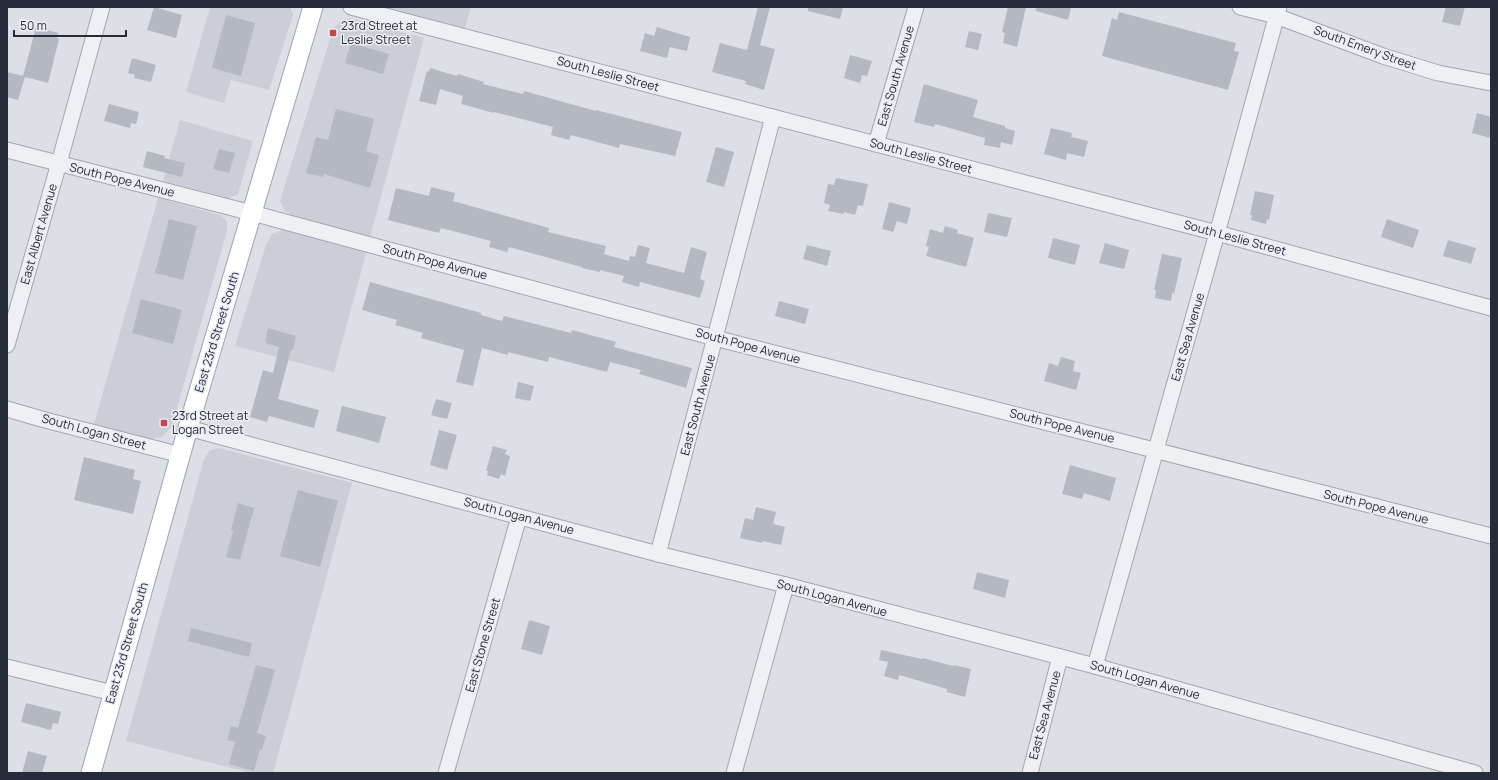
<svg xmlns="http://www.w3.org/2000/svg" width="1498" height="780" font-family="Manrope,sans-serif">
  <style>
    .built { fill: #cbced7 }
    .building { fill: #b4b8c2 }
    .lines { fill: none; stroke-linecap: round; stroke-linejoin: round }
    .minor-casing { stroke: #a3a6af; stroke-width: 17 }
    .major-casing { stroke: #9da3b1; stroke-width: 21 }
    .minor { stroke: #eff0f4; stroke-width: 15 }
    .major { stroke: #fff; stroke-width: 19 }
    .poi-dot { fill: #c5484e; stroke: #eceef4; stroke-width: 1.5 }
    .labels { text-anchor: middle; stroke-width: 3; stroke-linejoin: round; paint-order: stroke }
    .poi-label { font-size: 12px; fill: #272c3b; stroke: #eceef4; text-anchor: start }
    .street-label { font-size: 12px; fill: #272c3b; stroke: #eceef4 }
  </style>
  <rect width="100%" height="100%" fill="#dddfe6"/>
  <!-- built -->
  <g class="built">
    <path d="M 210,7 L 290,7 L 293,15 L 269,90 L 231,80 L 224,103 L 186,92 Z"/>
    <path d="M 372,7 L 471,7 L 464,32 Z"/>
    <path d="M 350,18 L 424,38 L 370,237 L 298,218 L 285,211 L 280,201 L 333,29 L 341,21 Z"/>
    <path d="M 180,120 L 253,141 L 238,194 L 229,198 L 163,181 Z"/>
    <path d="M 158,198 L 220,215 L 227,221 L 227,231 L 172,426 L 162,437 L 148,439 L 94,424 Z"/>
    <path d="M 286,229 L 367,250 L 334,372 L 235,346 L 266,245 L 272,234 Z"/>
    <path d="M 219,448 L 352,483 L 273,773 L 251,773 L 126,741 L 204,459 L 210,450 Z"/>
  </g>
  <!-- building -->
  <g class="building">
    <path d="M 154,7 L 182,15 L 176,38 L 147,30 Z"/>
    <path d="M 758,7 L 770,7 L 760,45 L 775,49 L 764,90 L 745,84 L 746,81 L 712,72 L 720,43 L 747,50 Z"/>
    <path d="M 808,7 L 843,7 L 840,19 L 808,11 Z"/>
    <path d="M 1008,7 L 1026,7 L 1017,47 L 1003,43 L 1005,33 L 1002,32 Z"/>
    <path d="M 1036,7 L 1071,7 L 1068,20 L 1036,11 Z"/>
    <path d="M 1446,7 L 1465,7 L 1460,26 L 1442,22 Z"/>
    <path d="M 1119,12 L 1236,43 L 1234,51 L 1239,52 L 1228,90 L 1102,56 L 1112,18 L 1117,20 Z"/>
    <path d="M 226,15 L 255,23 L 241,76 L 212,68 Z"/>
    <path d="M 36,27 L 58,33 L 57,38 L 59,39 L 48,83 L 25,77 L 18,100 L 7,97 L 7,72 L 23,76 Z"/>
    <path d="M 657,27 L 690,37 L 687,51 L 670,47 L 667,58 L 640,51 L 645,33 L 654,36 Z"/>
    <path d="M 969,31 L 982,34 L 978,50 L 965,47 Z"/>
    <path d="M 351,43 L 389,54 L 383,74 L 345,63 Z"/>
    <path d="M 850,55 L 872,61 L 867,76 L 862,75 L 860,83 L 844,78 Z"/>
    <path d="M 132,58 L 156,65 L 151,82 L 134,78 L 135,75 L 128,73 Z"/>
    <path d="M 430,68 L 457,76 L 458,74 L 484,82 L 483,84 L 523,94 L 524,91 L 596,111 L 596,110 L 682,132 L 675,156 L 620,144 L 619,148 L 571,135 L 569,140 L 551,135 L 553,127 L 494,112 L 494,113 L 461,104 L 463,96 L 440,89 L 436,105 L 419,101 L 427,71 L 429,72 Z"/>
    <path d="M 924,84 L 978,100 L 973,117 L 1005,126 L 1005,128 L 1015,131 L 1012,145 L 1001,142 L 1000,148 L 984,145 L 985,138 L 935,124 L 934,127 L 914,122 Z"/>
    <path d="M 109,104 L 139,112 L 136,124 L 131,123 L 130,128 L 104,121 Z"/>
    <path d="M 336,109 L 374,119 L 366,151 L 379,155 L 370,188 L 324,174 L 323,177 L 306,173 L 316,137 L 328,140 Z"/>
    <path d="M 1477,113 L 1491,117 L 1491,138 L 1472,133 Z"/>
    <path d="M 1051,128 L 1072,133 L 1071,137 L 1088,141 L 1084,157 L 1067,153 L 1066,160 L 1044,154 Z"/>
    <path d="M 716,147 L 734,152 L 724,187 L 706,182 Z"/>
    <path d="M 219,149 L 235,153 L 229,173 L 213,169 Z"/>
    <path d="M 147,151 L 165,156 L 164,158 L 185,163 L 182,177 L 143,167 Z"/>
    <path d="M 836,178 L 868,184 L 863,206 L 858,205 L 855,215 L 844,212 L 843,214 L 828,211 L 830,205 L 824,203 L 828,184 L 834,185 Z"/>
    <path d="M 431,187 L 455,193 L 453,201 L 549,228 L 548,232 L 606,246 L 604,254 L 629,261 L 630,256 L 635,257 L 638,245 L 650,248 L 646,263 L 684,273 L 691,247 L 707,252 L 700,279 L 705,281 L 700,298 L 640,282 L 639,287 L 622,282 L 624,276 L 600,270 L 600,272 L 582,268 L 582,267 L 509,247 L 507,252 L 489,247 L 491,241 L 441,228 L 439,233 L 388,220 L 396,188 L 429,196 Z"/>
    <path d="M 1255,191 L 1274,195 L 1269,220 L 1267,219 L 1266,224 L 1251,220 L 1252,215 L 1250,215 Z"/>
    <path d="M 889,202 L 911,208 L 907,224 L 897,221 L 893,232 L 882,229 Z"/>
    <path d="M 988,213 L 1012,218 L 1007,237 L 984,232 Z"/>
    <path d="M 169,219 L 197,226 L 183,280 L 155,273 Z"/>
    <path d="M 1387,219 L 1419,230 L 1413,248 L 1381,237 Z"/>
    <path d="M 945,226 L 958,230 L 957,233 L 974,238 L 966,267 L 926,256 L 929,247 L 926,246 L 930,229 L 943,233 Z"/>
    <path d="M 1053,238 L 1080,245 L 1075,265 L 1048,258 Z"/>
    <path d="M 1448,240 L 1476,248 L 1471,264 L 1443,256 Z"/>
    <path d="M 1105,243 L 1129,250 L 1124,269 L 1099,263 Z"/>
    <path d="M 807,245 L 831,251 L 827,266 L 803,259 Z"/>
    <path d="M 1162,254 L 1182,258 L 1174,294 L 1172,293 L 1171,301 L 1155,298 L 1156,290 L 1154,290 Z"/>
    <path d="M 370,282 L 481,313 L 481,315 L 502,321 L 504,316 L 571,333 L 572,330 L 616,342 L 614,347 L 692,368 L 686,388 L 639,374 L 641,370 L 610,362 L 607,372 L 549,357 L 548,362 L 508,352 L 508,355 L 482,348 L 473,386 L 456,382 L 464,350 L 421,338 L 423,333 L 395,325 L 397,320 L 362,310 Z"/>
    <path d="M 141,299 L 182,310 L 173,344 L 132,333 Z"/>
    <path d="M 779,301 L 809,309 L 805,324 L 775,316 Z"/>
    <path d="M 268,328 L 296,336 L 293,350 L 291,350 L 278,399 L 319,410 L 314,428 L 269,416 L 267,422 L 250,417 L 263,370 L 273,373 L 279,347 L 265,343 Z"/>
    <path d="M 1061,357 L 1075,361 L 1073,371 L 1081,373 L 1076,390 L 1044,381 L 1049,363 L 1058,366 Z"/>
    <path d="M 518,382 L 534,386 L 530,401 L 515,398 Z"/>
    <path d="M 436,399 L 452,403 L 447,419 L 431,415 Z"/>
    <path d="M 342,406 L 386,417 L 379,443 L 336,431 Z"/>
    <path d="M 439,430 L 457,435 L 447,470 L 430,465 Z"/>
    <path d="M 493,446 L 507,450 L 505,454 L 510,456 L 505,476 L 501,474 L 499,479 L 487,475 L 488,471 L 486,471 Z"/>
    <path d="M 84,457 L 135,470 L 133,479 L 141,481 L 133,514 L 74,500 Z"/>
    <path d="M 1070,465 L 1116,478 L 1110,501 L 1084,493 L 1082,499 L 1062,494 Z"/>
    <path d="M 298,490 L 338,501 L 320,567 L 280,556 Z"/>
    <path d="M 238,503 L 254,508 L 240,560 L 226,557 L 233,531 L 231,530 Z"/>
    <path d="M 756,507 L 776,512 L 773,524 L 785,527 L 781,545 L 763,541 L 762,543 L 740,538 L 745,518 L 753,520 Z"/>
    <path d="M 977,572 L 1009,580 L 1005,598 L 973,589 Z"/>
    <path d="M 529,620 L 550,626 L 542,655 L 521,649 Z"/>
    <path d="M 191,628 L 252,643 L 249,657 L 188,641 Z"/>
    <path d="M 881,650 L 922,659 L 923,658 L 953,666 L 954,665 L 971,669 L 965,697 L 947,692 L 947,689 L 899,675 L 898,680 L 884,676 L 888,662 L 879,660 Z"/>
    <path d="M 256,665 L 275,670 L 257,733 L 266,736 L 262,750 L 260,749 L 254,771 L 229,764 L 235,742 L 227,740 L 231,726 L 238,728 Z"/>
    <path d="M 26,703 L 61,712 L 58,724 L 53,723 L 51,730 L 21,722 Z"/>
    <path d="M 28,751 L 47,756 L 42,773 L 22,773 Z"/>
  </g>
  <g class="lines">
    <defs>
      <g id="minor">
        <path d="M 351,7 L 1217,233 L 1491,308"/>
        <path d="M 1240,7 L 1276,16 L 1383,56 L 1438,73 L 1491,83"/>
        <path d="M 876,144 L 916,7"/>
        <path d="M 7,150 L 252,213 L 715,338 L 1491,536"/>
        <path d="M 7,345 L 59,163 L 102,7"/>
        <path d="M 7,409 L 45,420 L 181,455"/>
        <path d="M 188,428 L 658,554 L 786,585 L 1095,666 L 1475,773"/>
        <path d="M 658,554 L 773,117"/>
        <path d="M 1095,666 L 1223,212 L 1279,7"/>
        <path d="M 7,667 L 113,693"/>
        <path d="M 446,773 L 519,517"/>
        <path d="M 734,773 L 786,585"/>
        <path d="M 1030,773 L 1060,657"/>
      </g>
      <path id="major" d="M 91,773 L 188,428 L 313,7"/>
    </defs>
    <!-- minor casing -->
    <use href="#minor" class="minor-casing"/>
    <!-- major casing -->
    <use href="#major" class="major-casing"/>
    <!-- minor -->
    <use href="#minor" class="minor"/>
    <!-- major -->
    <use href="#major" class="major"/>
  </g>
  <!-- markers -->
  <g class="poi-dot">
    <rect x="329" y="29" width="8" height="8" rx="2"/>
    <rect x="160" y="419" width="8" height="8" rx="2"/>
  </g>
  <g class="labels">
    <!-- poi labels -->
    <g class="poi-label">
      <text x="341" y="30">23rd Street at<tspan x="341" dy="14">Leslie Street</tspan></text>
      <text x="172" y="420">23rd Street at<tspan x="172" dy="14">Logan Street</tspan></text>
    </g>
    <!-- street labels -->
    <g class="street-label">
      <text transform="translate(1365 48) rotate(20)" y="4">South Emery Street</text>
      <text transform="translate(608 74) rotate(15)" y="4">South Leslie Street</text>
      <text transform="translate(896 76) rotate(-74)" y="4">East South Avenue</text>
      <text transform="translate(921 156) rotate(15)" y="4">South Leslie Street</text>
      <text transform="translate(122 180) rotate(14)" y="4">South Pope Avenue</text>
      <text transform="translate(39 234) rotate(-74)" y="4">East Albert Avenue</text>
      <text transform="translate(1235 238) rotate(15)" y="4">South Leslie Street</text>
      <text transform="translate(435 262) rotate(15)" y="4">South Pope Avenue</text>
      <text transform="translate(217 332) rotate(-73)" y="4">East 23rd Street South</text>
      <text transform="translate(1188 337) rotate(-74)" y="4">East Sea Avenue</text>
      <text transform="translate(748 346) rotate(15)" y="4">South Pope Avenue</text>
      <text transform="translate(698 405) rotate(-75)" y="4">East South Avenue</text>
      <text transform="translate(1062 426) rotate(14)" y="4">South Pope Avenue</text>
      <text transform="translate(94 432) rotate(15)" y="4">South Logan Street</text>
      <text transform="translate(1376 507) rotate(14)" y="4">South Pope Avenue</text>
      <text transform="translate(519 516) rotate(15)" y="4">South Logan Avenue</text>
      <text transform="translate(832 598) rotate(15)" y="4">South Logan Avenue</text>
      <text transform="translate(127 643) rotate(-74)" y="4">East 23rd Street South</text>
      <text transform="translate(483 645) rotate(-74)" y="4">East Stone Street</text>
      <text transform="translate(1145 680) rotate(16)" y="4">South Logan Avenue</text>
      <text transform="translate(1045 715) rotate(-75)" y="4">East Sea Avenue</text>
    </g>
  </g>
  <!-- border -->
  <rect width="1498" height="780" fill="none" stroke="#272c3b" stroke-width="16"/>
  <!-- scale -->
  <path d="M14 30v6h112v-6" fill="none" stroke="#272c3b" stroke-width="2"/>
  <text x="20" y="30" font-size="12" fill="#272c3b" stroke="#eceef4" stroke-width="3" paint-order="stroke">50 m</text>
</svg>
